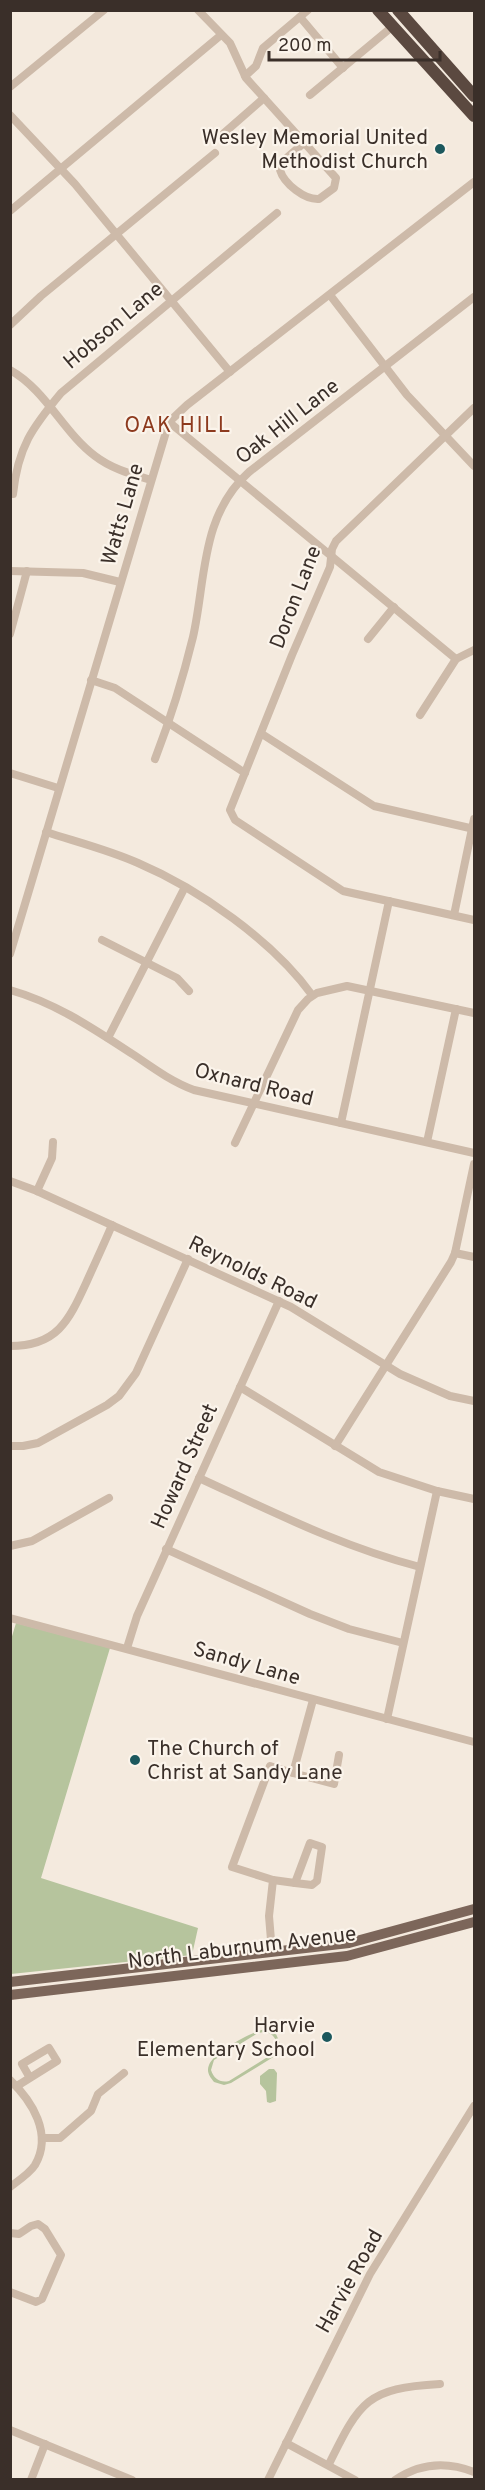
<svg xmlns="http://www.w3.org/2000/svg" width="485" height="2490" font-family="Overpass,sans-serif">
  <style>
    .green { fill: #b6c49d; fill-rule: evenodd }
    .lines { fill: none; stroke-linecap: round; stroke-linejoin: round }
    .minor { stroke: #cdbaa9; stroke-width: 8 }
    .major { stroke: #7c665a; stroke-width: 10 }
    .highway { stroke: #5b4940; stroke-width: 12 }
    .poi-dot { fill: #1c585d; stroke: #fbf4eb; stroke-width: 2 }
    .labels { text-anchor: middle; stroke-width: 4.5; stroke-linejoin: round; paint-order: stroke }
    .poi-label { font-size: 21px; fill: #3a2f29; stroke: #fbf4eb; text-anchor: end }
    .street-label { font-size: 21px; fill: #3a2f29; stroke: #fbf4eb }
    .neighbourhood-label { font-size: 22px; letter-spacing: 1.5px; fill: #8d3a1e; stroke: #fbf4eb }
  </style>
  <rect width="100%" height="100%" fill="#f4eade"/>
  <!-- green -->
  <g class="green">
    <path d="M 16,1623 L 110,1648 L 41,1878 L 198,1928 L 192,1955 L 11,1974 L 10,1643 Z"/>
    <path d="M 267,2029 L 276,2034 L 280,2043 L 275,2056 L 231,2083 L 224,2085 L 214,2082 C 210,2077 206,2072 209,2065 C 213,2053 255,2029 267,2029 ZM 264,2032 C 273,2033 276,2038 277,2046 L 274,2053 L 229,2081 C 220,2083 214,2079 211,2070 L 214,2060 L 258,2033 Z"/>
    <path d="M 269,2069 L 274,2069 L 277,2073 L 276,2101 L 270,2103 L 267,2102 L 266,2091 L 260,2084 L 260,2076 Z"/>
  </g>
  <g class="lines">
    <!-- minor -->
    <g class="minor">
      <path d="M 198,10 L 230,43 L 246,78 L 336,178 L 334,188 L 319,199 C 305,200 284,184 280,170 L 283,161 L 305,142"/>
      <path d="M 300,17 L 343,68"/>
      <path d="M 245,76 L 256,66 L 263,48 L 308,10"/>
      <path d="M 10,87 L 104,10"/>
      <path d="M 310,95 L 393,26"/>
      <path d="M 10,115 L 75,184 L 230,372"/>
      <path d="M 224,133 L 264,98"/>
      <path d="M 10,211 L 221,35"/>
      <path d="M 330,295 L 407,395 L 474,466"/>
      <path d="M 10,325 L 41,296 L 215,153"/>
      <path d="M 10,370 C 46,390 63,432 95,456 C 112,469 131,474 151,480"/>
      <path d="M 474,408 L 336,541 L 332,549 L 330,567 L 292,655 L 230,810 L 235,820 L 343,891 L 474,920"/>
      <path d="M 169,422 L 456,659"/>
      <path d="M 13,494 C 18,447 32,428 61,393 L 277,213"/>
      <path d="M 10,571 L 83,573 L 120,582"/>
      <path d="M 10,634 L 27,571"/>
      <path d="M 368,639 L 394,607"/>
      <path d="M 91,680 L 115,688 L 245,773"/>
      <path d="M 420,715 L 456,659 L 474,650"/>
      <path d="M 262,734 L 374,806 L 474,829"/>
      <path d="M 155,759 C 170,720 183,678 193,637 C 206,580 200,516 249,472 L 474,297"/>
      <path d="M 10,773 L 58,788"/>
      <path d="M 46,832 C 77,842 109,850 138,863 C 199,889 273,941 312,995"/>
      <path d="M 454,915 L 474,819"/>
      <path d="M 102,940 L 177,978 L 189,991"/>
      <path d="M 10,954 L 169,422 L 187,405 L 474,182"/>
      <path d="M 10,990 C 56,1003 94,1029 134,1055 C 153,1068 172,1082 194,1090 L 474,1153"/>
      <path d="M 108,1038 L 185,887"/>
      <path d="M 341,1123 L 389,901"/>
      <path d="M 427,1142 L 456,1009"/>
      <path d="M 235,1143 L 298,1010 L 308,999 L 317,993 L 347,986 L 474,1013"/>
      <path d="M 10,1181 L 37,1191 L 291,1307 L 400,1374 L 450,1396 L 474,1401"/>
      <path d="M 37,1191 L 52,1158 L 53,1142"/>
      <path d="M 455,1253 L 474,1257"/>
      <path d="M 10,1346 C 58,1346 69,1320 87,1281 C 95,1263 104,1244 112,1225"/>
      <path d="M 240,1387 L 379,1472 L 437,1491 L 474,1499"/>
      <path d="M 10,1446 L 23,1446 L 38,1443 L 107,1405 L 119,1396 L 136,1373 L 188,1259"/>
      <path d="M 335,1446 L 451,1262 L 455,1253 L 474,1164"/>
      <path d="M 199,1478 C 271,1511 342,1547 420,1567"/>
      <path d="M 10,1546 L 32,1541 L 109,1498"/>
      <path d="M 166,1549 L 310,1614 L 349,1629 L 403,1643"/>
      <path d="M 10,1618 L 474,1742"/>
      <path d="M 127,1648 L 137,1616 L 279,1301"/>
      <path d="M 387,1719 L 437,1491"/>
      <path d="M 293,1773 L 334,1784 L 339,1755"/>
      <path d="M 310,1843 L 322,1847 L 317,1881 L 312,1885 L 295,1883 Z"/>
      <path d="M 273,1880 L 295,1883"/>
      <path d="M 272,1952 L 269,1916 L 273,1880 L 232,1867 L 270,1766 L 293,1773 L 313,1700"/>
      <path d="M 10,2080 C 32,2101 53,2134 35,2165 C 30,2173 18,2181 10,2187"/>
      <path d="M 17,2086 L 57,2061 L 49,2048 L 22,2064 L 30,2078"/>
      <path d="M 43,2138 L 60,2138 L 91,2111 L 98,2094 L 124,2073"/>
      <path d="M 10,2233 L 19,2234 L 31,2226 L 38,2224 L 45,2229 L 61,2255 L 42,2299 L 36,2302 L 10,2292"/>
      <path d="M 10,2430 L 132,2480"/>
      <path d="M 286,2443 L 355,2480"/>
      <path d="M 329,2464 C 360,2401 367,2388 440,2384"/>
      <path d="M 31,2480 L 45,2444"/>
      <path d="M 268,2480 L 370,2274 L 474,2106"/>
      <path d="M 395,2480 C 420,2463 446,2461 474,2472"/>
    </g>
    <!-- major -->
    <g class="major">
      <path d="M 10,1982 L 349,1943 L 474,1909"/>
      <path d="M 10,1995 L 347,1956 L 474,1922"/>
    </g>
    <!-- highway -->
    <g class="highway">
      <path d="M 378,10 L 474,116"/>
      <path d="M 398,10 L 474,96"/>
    </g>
  </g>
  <!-- markers -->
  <g class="poi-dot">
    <circle cx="440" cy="149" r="6"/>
    <circle cx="135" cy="1760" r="6"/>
    <circle cx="327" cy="2037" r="6"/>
  </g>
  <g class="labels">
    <!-- poi labels -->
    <g class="poi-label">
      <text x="428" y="144">Wesley Memorial United<tspan x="428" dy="24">Methodist Church</tspan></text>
      <text x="147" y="1755" text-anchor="start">The Church of<tspan x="147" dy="24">Christ at Sandy Lane</tspan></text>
      <text x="315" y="2032">Harvie<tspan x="315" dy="24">Elementary School</tspan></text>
    </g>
    <!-- street labels -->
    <g class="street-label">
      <text transform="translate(113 325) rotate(-40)" y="7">Hobson Lane</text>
      <text transform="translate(287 421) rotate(-38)" y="7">Oak Hill Lane</text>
      <text transform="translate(122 514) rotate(-74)" y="7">Watts Lane</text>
      <text transform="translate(295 597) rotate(-69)" y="7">Doron Lane</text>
      <text transform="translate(254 1084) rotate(14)" y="7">Oxnard Road</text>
      <text transform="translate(253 1272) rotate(26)" y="7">Reynolds Road</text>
      <text transform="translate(184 1466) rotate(-66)" y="7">Howard Street</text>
      <text transform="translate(247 1663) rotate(16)" y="7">Sandy Lane</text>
      <text transform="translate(242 1947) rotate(-7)" y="7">North Laburnum Avenue</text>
      <text transform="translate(349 2281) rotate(-61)" y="7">Harvie Road</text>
    </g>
    <!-- neighbourhood labels -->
    <g class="neighbourhood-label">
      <text x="178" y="432">OAK HILL</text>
    </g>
  </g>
  <!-- border -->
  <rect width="485" height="2490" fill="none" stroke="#3a2f29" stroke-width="24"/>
  <!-- scale -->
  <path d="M269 51v9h171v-9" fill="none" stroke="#3a2f29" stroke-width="3"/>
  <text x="278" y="51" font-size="18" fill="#3a2f29" stroke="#fbf4eb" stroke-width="4.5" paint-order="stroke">200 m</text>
</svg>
